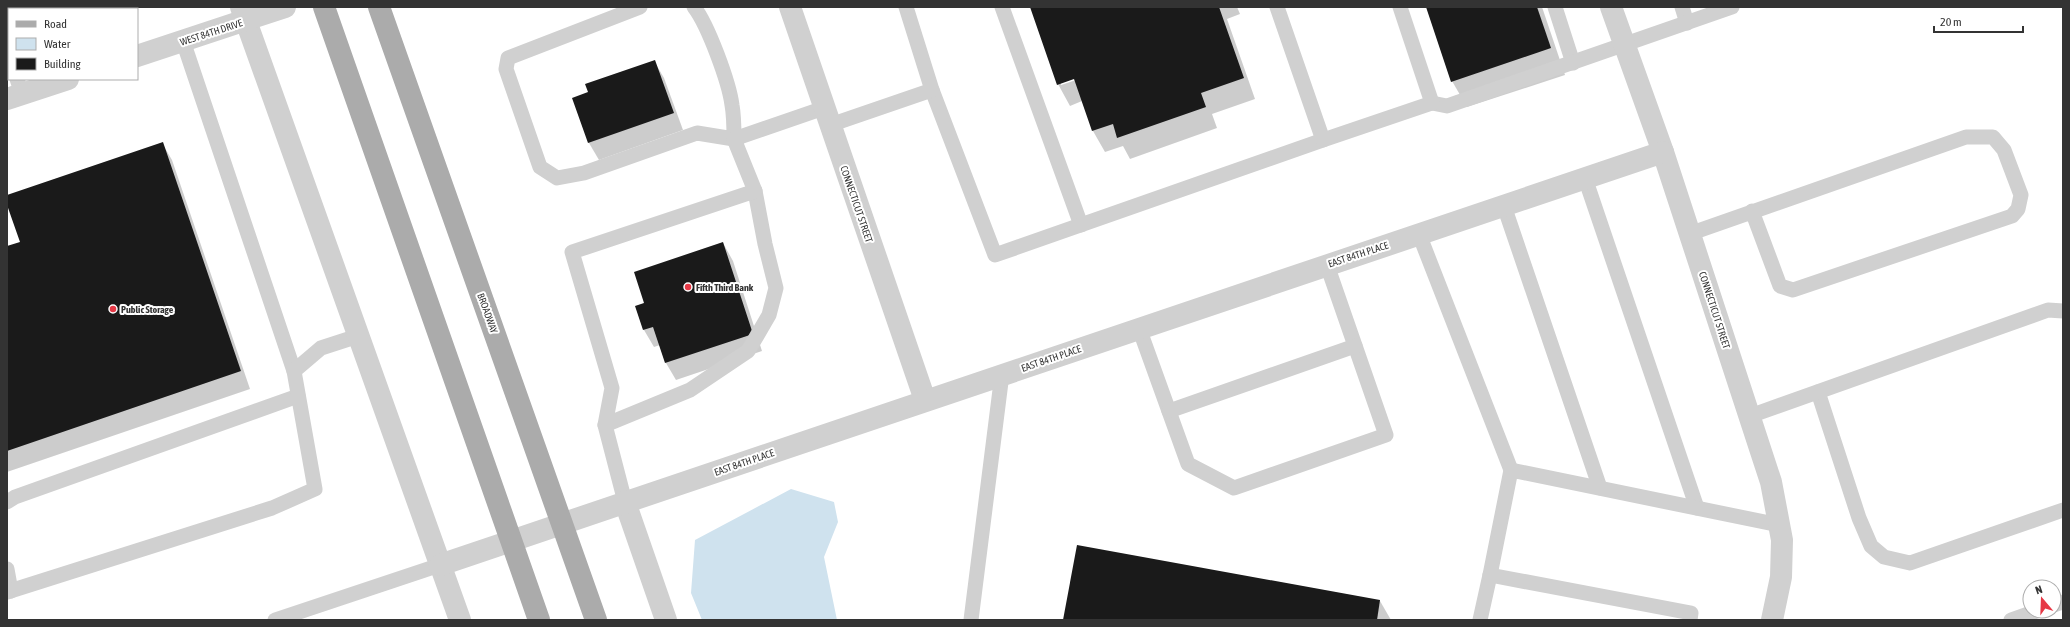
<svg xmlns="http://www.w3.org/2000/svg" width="2070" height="627" font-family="'Asap Condensed',sans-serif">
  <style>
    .water { fill: #cfe2ee }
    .shadow { fill: #0003; fill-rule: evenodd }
    .building { fill: #1a1a1a }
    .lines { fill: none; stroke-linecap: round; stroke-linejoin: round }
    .lane { stroke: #d0d0d0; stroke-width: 15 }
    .street { stroke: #d0d0d0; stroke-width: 22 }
    .primary { stroke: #ababab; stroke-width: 22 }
    .poi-dot { fill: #e63946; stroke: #fff; stroke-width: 1.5 }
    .labels { text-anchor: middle; stroke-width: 4; stroke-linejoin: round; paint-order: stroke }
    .street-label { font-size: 10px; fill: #333; stroke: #fff }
    .poi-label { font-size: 10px; font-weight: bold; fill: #333; stroke: #fff; text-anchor: start }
  </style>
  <rect width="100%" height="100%" fill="#fff"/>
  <!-- water -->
  <path class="water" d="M 791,489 L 834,502 L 838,522 L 824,557 L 837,620 L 702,620 L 691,593 L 695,540 Z"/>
  <!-- shadow -->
  <g class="shadow">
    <path d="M 1031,7 L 1237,7 L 1240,14 L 1227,19 L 1255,99 L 1212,114 L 1217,128 L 1130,159 L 1123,146 L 1105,152 L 1093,131 L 1082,101 L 1070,106 L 1058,84 ZM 1078,77 L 1079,79 L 1061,85 L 1061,83 Z"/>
    <path d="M 1427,7 L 1542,7 L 1565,75 L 1467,107 L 1452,81 Z"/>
    <path d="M 654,61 L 664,78 L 683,130 L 599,160 L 589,143 L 589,93 Z"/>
    <path d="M 162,143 L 172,160 L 250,389 L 7,472 L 7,247 L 21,242 L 7,202 L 7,196 Z"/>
    <path d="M 723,243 L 733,261 L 762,351 L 676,380 L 666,363 L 660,345 L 654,347 L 644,330 L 636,307 L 645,303 Z"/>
    <path d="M 1380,601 L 1391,620 L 1064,620 Z"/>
  </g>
  <!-- building -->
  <g class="building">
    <path d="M 1030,7 L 1219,7 L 1244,78 L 1201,93 L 1206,107 L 1117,138 L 1113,124 L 1092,131 L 1074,79 L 1057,85 Z"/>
    <path d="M 1426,7 L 1537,7 L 1551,48 L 1451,82 Z"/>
    <path d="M 655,60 L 674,113 L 588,143 L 572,98 L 588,92 L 585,84 Z"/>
    <path d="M 163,142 L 241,371 L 7,451 L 7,246 L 20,242 L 7,205 L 7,195 Z"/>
    <path d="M 723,242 L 753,334 L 665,363 L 653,327 L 643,330 L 635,306 L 644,303 L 634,272 Z"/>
    <path d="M 1077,545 L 1380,600 L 1377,620 L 1063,620 Z"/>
  </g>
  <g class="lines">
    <!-- lane -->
    <g class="lane">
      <path d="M 640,7 L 508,58 L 506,69 L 540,167 L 557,178 L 584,173 L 697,133 L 734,139 C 734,127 734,116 732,105 C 729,82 708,25 694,7"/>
      <path d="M 1002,7 L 1081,225"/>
      <path d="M 1555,7 L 1573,63"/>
      <path d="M 1682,7 L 1687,23"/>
      <path d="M 75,9 L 80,7"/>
      <path d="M 7,34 L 9,33"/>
      <path d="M 183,41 L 294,371"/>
      <path d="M 7,49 L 9,55"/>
      <path d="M 17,79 L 22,94"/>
      <path d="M 932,90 L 995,255 L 1323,140 L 1277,7"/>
      <path d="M 1432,103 L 1447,106 L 1732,7"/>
      <path d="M 830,125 L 932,90 L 906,7"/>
      <path d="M 1323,140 L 1432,103 L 1400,7"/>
      <path d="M 1585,178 L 1697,508"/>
      <path d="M 1504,206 L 1600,488"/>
      <path d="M 1419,234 L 1511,470"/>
      <path d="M 1689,234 L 1966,137 L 1993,137 L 2004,150 L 2021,195 L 2018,209 L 2012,216 L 1793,290 L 1780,286 L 1752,211"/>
      <path d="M 1139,328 L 1188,464 L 1234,488 L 1386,435 L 1327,265"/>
      <path d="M 1818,392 L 1859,518 L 1871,546 L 1884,557 L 1910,563 L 2063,510"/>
      <path d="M 1169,411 L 1355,346"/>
      <path d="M 1750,416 L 2048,310 L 2063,311"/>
      <path d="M 605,425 L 690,390 L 748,351 L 769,315 L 776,288 L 765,244 L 755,191"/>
      <path d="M 7,502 L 15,497 L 298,396"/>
      <path d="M 625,502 L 605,425 L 612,388 L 572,252 L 755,191 L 734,139 L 824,108"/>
      <path d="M 7,569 L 11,591"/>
      <path d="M 7,592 L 272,508 L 315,489 L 294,371 L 321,348 L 358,336"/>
      <path d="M 2054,605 L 2063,602"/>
      <path d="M 275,620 L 440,565"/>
      <path d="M 971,620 L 1002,374"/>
      <path d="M 1480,620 L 1490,575"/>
      <path d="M 1690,620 L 1691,613 L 1490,575 L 1511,470 L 1779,525"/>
      <path d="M 2011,620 L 2037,611"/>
    </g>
    <!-- street -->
    <g class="street">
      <path d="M 241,7 L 460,620"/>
      <path d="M 790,7 L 925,400"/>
      <path d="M 1611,7 L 1663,152 L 1771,482 L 1782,540 L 1781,577 L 1772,620"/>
      <path d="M 137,56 L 285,7"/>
      <path d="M 7,99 L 68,79"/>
      <path d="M 625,502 L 666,620"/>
      <path d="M 440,565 L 1663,152"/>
    </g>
    <!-- primary -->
    <g class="primary">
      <path d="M 324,7 L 539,620"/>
      <path d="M 379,7 L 596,620"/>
    </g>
  </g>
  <!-- markers -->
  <g class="poi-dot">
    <circle cx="688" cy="287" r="4"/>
    <circle cx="113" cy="309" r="4"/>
  </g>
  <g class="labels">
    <!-- street labels -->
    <g class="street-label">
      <text transform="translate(211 32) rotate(-18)" y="4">WEST 84TH DRIVE</text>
      <text transform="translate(857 204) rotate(71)" y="4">CONNECTICUT STREET</text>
      <text transform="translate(1358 254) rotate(-18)" y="4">EAST 84TH PLACE</text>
      <text transform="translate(1715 310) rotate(72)" y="4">CONNECTICUT STREET</text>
      <text transform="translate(488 313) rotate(70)" y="4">BROADWAY</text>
      <text transform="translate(1051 358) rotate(-19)" y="4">EAST 84TH PLACE</text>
      <text transform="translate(744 462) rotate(-19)" y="4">EAST 84TH PLACE</text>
    </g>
    <!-- poi labels -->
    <g class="poi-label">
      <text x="696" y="291">Fifth Third Bank</text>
      <text x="121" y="313">Public Storage</text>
    </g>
  </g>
  <!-- border -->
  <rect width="2070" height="627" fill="none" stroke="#333333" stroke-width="16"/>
  <!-- legend -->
  <rect x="8" y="8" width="130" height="72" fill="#ffffff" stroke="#adadad"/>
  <rect x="16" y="21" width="20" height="6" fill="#ababab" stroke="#adadad"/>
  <text x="44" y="28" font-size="12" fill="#333333">Road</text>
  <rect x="16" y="38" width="20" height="12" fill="#cfe2ee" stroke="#adadad"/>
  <text x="44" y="48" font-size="12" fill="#333333">Water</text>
  <rect x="16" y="58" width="20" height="12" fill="#1a1a1a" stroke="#adadad"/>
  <text x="44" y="68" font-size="12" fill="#333333">Building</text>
  <!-- north arrow -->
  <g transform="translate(2042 599) rotate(341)"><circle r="19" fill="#ffffff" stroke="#adadad"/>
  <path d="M0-3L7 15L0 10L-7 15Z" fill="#e63946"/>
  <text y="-6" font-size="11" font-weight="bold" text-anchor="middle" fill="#333333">N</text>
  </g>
  <!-- scale -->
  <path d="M1934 26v6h89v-6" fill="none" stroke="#333333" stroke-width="2"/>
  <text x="1940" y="26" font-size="12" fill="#333333" stroke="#ffffff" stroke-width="3" paint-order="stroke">20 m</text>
</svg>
